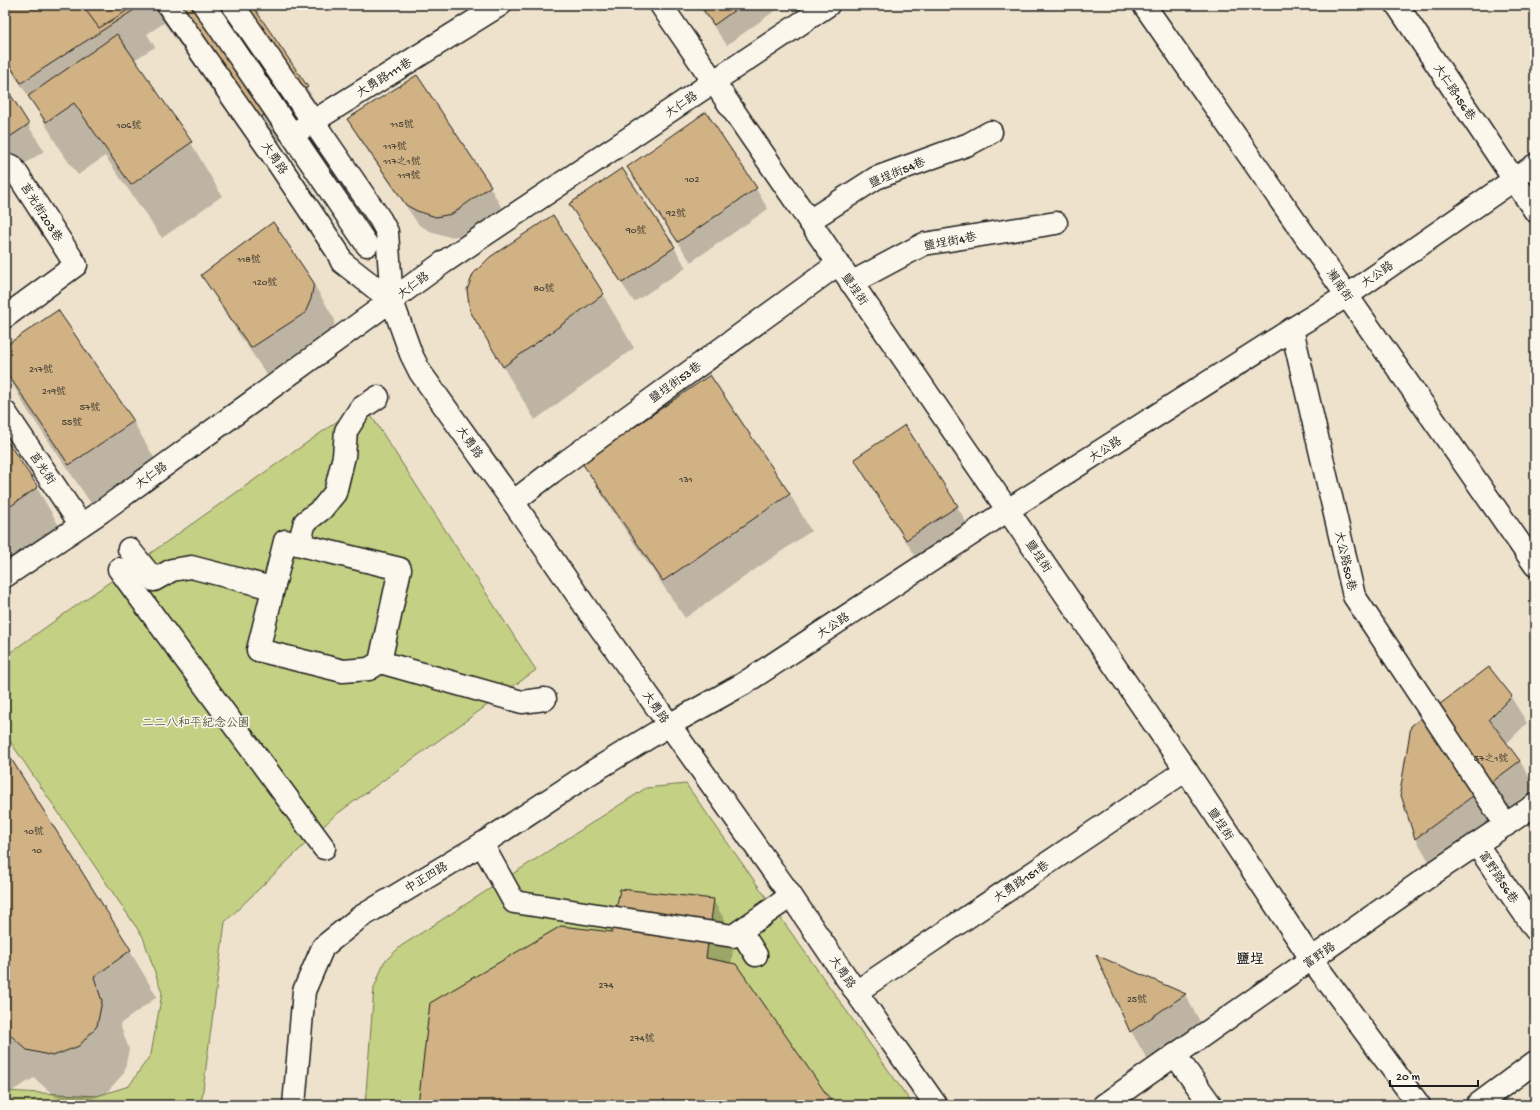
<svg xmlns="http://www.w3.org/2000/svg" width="1540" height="1110" font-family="'Gochi Hand','LXGW WenKai TC',sans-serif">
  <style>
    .green { fill: #c4d083; stroke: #707650 }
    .shadow { fill: #0003 }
    .building { fill: #d0b284; stroke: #1c1c1c }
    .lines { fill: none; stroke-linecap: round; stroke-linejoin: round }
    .minor-casing { stroke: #1c1c1c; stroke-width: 25 }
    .minor { stroke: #fbf7ec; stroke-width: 22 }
    .labels { text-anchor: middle; stroke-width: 3; stroke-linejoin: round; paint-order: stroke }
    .number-label { font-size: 10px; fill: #494236 }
    .street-label { font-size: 12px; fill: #1c1c1c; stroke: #fbf7ec }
    .park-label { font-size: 12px; fill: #575b40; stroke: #fbf7ec }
    .quarter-label { font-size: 14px; font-weight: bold; fill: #1c1c1c; stroke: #fbf7ec }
  </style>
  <rect width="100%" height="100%" fill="#eee2cd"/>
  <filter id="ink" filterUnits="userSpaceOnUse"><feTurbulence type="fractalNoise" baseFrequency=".025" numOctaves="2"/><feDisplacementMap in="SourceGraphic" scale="8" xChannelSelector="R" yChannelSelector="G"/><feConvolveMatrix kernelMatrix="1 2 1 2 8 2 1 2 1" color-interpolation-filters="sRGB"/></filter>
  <g filter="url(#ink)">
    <!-- green -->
    <g class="green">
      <path d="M 363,403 L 536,670 L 334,816 L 225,922 L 201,1105 L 5,1105 L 5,1091 L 97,1096 L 129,1086 L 151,1054 L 162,993 L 143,937 L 5,734 L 5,656 Z"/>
      <path d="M 686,784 L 913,1105 L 365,1105 L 374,988 L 384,962 L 401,946 L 646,788 Z"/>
    </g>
    <!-- shadow -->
    <g class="shadow">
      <path d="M 5,5 L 251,5 L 307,88 L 323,114 L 258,155 L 164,23 L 147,34 L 155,47 L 134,60 L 191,143 L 222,196 L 162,238 L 105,156 L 78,175 L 60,150 L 38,111 L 5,61 Z"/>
      <path d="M 698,5 L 783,5 L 727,45 Z"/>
      <path d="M 416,76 L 490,187 L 502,208 L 464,235 L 449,237 L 430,231 L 419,225 L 360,140 L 348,120 Z"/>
      <path d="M 5,88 L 44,151 L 5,177 Z"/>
      <path d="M 706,114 L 756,189 L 768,209 L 691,262 L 641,188 L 629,167 Z"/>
      <path d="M 571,204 L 674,247 L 686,268 L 634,302 L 583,225 Z"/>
      <path d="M 203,275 L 313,283 L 335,320 L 332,336 L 273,384 L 224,312 Z"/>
      <path d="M 603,295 L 634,348 L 535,420 L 502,365 Z"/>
      <path d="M 5,347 L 133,421 L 164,475 L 101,518 L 26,408 L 5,371 Z"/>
      <path d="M 5,440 L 37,488 L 68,541 L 5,585 Z"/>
      <path d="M 855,459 L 957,506 L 978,543 L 928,576 L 877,496 Z"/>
      <path d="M 583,463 L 790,494 L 811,531 L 685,618 L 605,500 Z"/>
      <path d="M 1511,697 L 1527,723 L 1506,744 L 1520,761 L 1535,788 L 1431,865 L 1416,839 L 1401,792 Z"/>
      <path d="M 5,750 L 130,951 L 157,997 L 120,1024 L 129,1049 L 124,1073 L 106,1093 L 81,1103 L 56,1097 L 34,1078 L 5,1095 Z"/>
      <path d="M 713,900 L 735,937 L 731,964 L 833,1105 L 419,1105 L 612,933 Z"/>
      <path d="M 1098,957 L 1185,995 L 1206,1032 L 1152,1068 L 1131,1031 Z"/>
      <path d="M 1535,1101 L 1535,1105 L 1530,1105 Z"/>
    </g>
    <!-- building -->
    <g class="building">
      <path d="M 5,5 L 131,5 L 134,10 L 21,83 L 5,58 Z"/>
      <path d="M 82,5 L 136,5 L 99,28 Z"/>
      <path d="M 153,5 L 252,5 L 308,87 L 242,129 Z"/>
      <path d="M 700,5 L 742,5 L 714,25 Z"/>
      <path d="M 117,34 L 192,142 L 131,185 L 74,103 L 46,122 L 28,96 Z"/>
      <path d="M 417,75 L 491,186 L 452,214 L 436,217 L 417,211 L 406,205 L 347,119 Z"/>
      <path d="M 5,86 L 29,124 L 5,140 Z"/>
      <path d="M 706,112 L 757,188 L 678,242 L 627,167 Z"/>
      <path d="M 622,168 L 675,247 L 622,283 L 569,204 Z"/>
      <path d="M 553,215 L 604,294 L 503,367 L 470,311 L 467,290 L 473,274 L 490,257 Z"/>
      <path d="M 273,222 L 314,283 L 311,299 L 305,313 L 251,348 L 201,275 Z"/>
      <path d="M 58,310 L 134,421 L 69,465 L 5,370 L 5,346 Z"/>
      <path d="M 710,375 L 790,494 L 663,581 L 582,463 Z"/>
      <path d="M 905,425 L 958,506 L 906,540 L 854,459 Z"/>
      <path d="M 5,438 L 38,487 L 5,510 Z"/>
      <path d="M 1489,667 L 1512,696 L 1489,719 L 1520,761 L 1415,839 L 1400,792 L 1411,726 Z"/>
      <path d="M 5,749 L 131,950 L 94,977 L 102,1001 L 97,1026 L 79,1046 L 53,1056 L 27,1050 L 7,1032 L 5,1032 Z"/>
      <path d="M 620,889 L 714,899 L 706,958 L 736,964 L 834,1105 L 418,1105 L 430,1003 L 561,926 L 612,932 Z"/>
      <path d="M 1096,955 L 1186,994 L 1130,1032 Z"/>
    </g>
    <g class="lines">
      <defs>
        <g id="minor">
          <path d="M 168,5 L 268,148 L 337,251 L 342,262 L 392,301"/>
          <path d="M 204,5 L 367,245"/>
          <path d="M 233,5 L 380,219 L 387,232 L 392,301 L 411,354 L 420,372 L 513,502 L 594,619 L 791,896 L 856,992 L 936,1105"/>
          <path d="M 661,5 L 1186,770 L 1312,960 L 1419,1105"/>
          <path d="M 1144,5 L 1535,565"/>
          <path d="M 1397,5 L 1535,211"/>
          <path d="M 301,129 L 500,5"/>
          <path d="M 5,171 L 12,166 L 76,265 L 5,317"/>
          <path d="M 809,221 L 876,178 L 969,144 L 991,132"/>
          <path d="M 851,283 L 924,244 L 1056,223"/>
          <path d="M 1292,329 L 1354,596 L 1506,825"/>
          <path d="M 5,412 L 81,525"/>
          <path d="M 513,502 L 552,472 L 838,264"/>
          <path d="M 299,544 L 305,522 L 322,509 L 335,493 L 344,456 L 346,431 L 360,409 L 378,397"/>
          <path d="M 129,549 L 154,580 L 172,570 L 191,567 L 272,588"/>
          <path d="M 119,569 L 324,848"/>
          <path d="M 5,576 L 102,511 L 444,262 L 828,5"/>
          <path d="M 380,662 L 369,669 L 343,671 L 258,650 L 285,541 L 400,569 L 380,662 L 522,702 L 545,699"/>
          <path d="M 482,844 L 514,902 L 733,936 L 791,896"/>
          <path d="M 1477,845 L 1535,929"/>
          <path d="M 741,931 L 756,955"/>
          <path d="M 856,992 L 1186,770"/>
          <path d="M 1175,1055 L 1211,1105"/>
          <path d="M 294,1105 L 304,991 L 323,947 L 359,918 L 482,844 L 587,775 L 669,725 L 743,684 L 1008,510 L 1292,329 L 1348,295 L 1535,165"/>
          <path d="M 1104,1105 L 1435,872 L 1535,805"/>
          <path d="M 1477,1105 L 1535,1062"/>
        </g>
      </defs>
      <!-- minor casing -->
      <use href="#minor" class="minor-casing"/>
      <!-- minor -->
      <use href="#minor" class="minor"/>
    </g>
  </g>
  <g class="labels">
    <!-- number labels -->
    <g class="number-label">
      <text x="402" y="127">115號</text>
      <text x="129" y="128">106號</text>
      <text x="395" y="149">117號</text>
      <text x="402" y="164">117之1號</text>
      <text x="409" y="178">119號</text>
      <text x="692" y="182">102</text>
      <text x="676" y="216">92號</text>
      <text x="636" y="233">90號</text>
      <text x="249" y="262">118號</text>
      <text x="265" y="285">120號</text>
      <text x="544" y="291">80號</text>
      <text x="41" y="372">217號</text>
      <text x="54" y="394">219號</text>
      <text x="90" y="410">57號</text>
      <text x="72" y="425">55號</text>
      <text x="686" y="482">131</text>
      <text x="1491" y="761">57之1號</text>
      <text x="34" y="834">10號</text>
      <text x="37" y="853">10</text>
      <text x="606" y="988">274</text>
      <text x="1137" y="1002">25號</text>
      <text x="642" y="1041">274號</text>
    </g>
    <!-- street labels -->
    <g class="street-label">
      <text transform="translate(384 77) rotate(-32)" y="4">大勇路111巷</text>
      <text transform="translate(1455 92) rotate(56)" y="4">大仁路156巷</text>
      <text transform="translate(681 104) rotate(-34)" y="4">大仁路</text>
      <text transform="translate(275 158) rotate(56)" y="4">大勇路</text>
      <text transform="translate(897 172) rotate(-23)" y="4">鹽埕街54巷</text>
      <text transform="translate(42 212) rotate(57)" y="4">莒光街203巷</text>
      <text transform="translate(950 241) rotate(-11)" y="4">鹽埕街4巷</text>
      <text transform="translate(1377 274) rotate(-35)" y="4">大公路</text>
      <text transform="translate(413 285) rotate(-37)" y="4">大仁路</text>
      <text transform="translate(1340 285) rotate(55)" y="4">瀨南街</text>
      <text transform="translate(855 289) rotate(55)" y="4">鹽埕街</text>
      <text transform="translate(675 382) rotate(-36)" y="4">鹽埕街53巷</text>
      <text transform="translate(470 442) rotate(55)" y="4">大勇路</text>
      <text transform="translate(1105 449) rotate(-33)" y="4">大公路</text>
      <text transform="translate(43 468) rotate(56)" y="4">莒光街</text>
      <text transform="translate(151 475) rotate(-36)" y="4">大仁路</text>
      <text transform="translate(1039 556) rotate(56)" y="4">鹽埕街</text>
      <text transform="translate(1346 561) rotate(77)" y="4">大公路50巷</text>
      <text transform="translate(833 625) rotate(-33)" y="4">大公路</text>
      <text transform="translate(656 707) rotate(55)" y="4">大勇路</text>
      <text transform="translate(1221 824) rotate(56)" y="4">鹽埕街</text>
      <text transform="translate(426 877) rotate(-31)" y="4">中正四路</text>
      <text transform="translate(1499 877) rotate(56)" y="4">富野路56巷</text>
      <text transform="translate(1021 881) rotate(-34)" y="4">大勇路151巷</text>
      <text transform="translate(1319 955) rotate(-35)" y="4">富野路</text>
      <text transform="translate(843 972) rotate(56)" y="4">大勇路</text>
    </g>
    <!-- park labels -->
    <g class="park-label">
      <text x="196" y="726">二二八和平紀念公園</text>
    </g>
    <!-- quarter labels -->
    <g class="quarter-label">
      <text x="1250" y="963">鹽埕</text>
    </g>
  </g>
  <!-- margin -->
  <rect width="1540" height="1110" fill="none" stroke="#fbf7ec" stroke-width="20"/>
  <rect x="10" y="10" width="1520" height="1090" fill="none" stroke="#1c1c1c" stroke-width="1.5" filter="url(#ink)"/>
  <!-- scale -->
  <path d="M1390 1080v6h88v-6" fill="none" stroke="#1c1c1c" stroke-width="2"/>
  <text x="1396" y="1080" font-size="12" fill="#1c1c1c" stroke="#fbf7ec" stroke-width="3" paint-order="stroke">20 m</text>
</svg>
